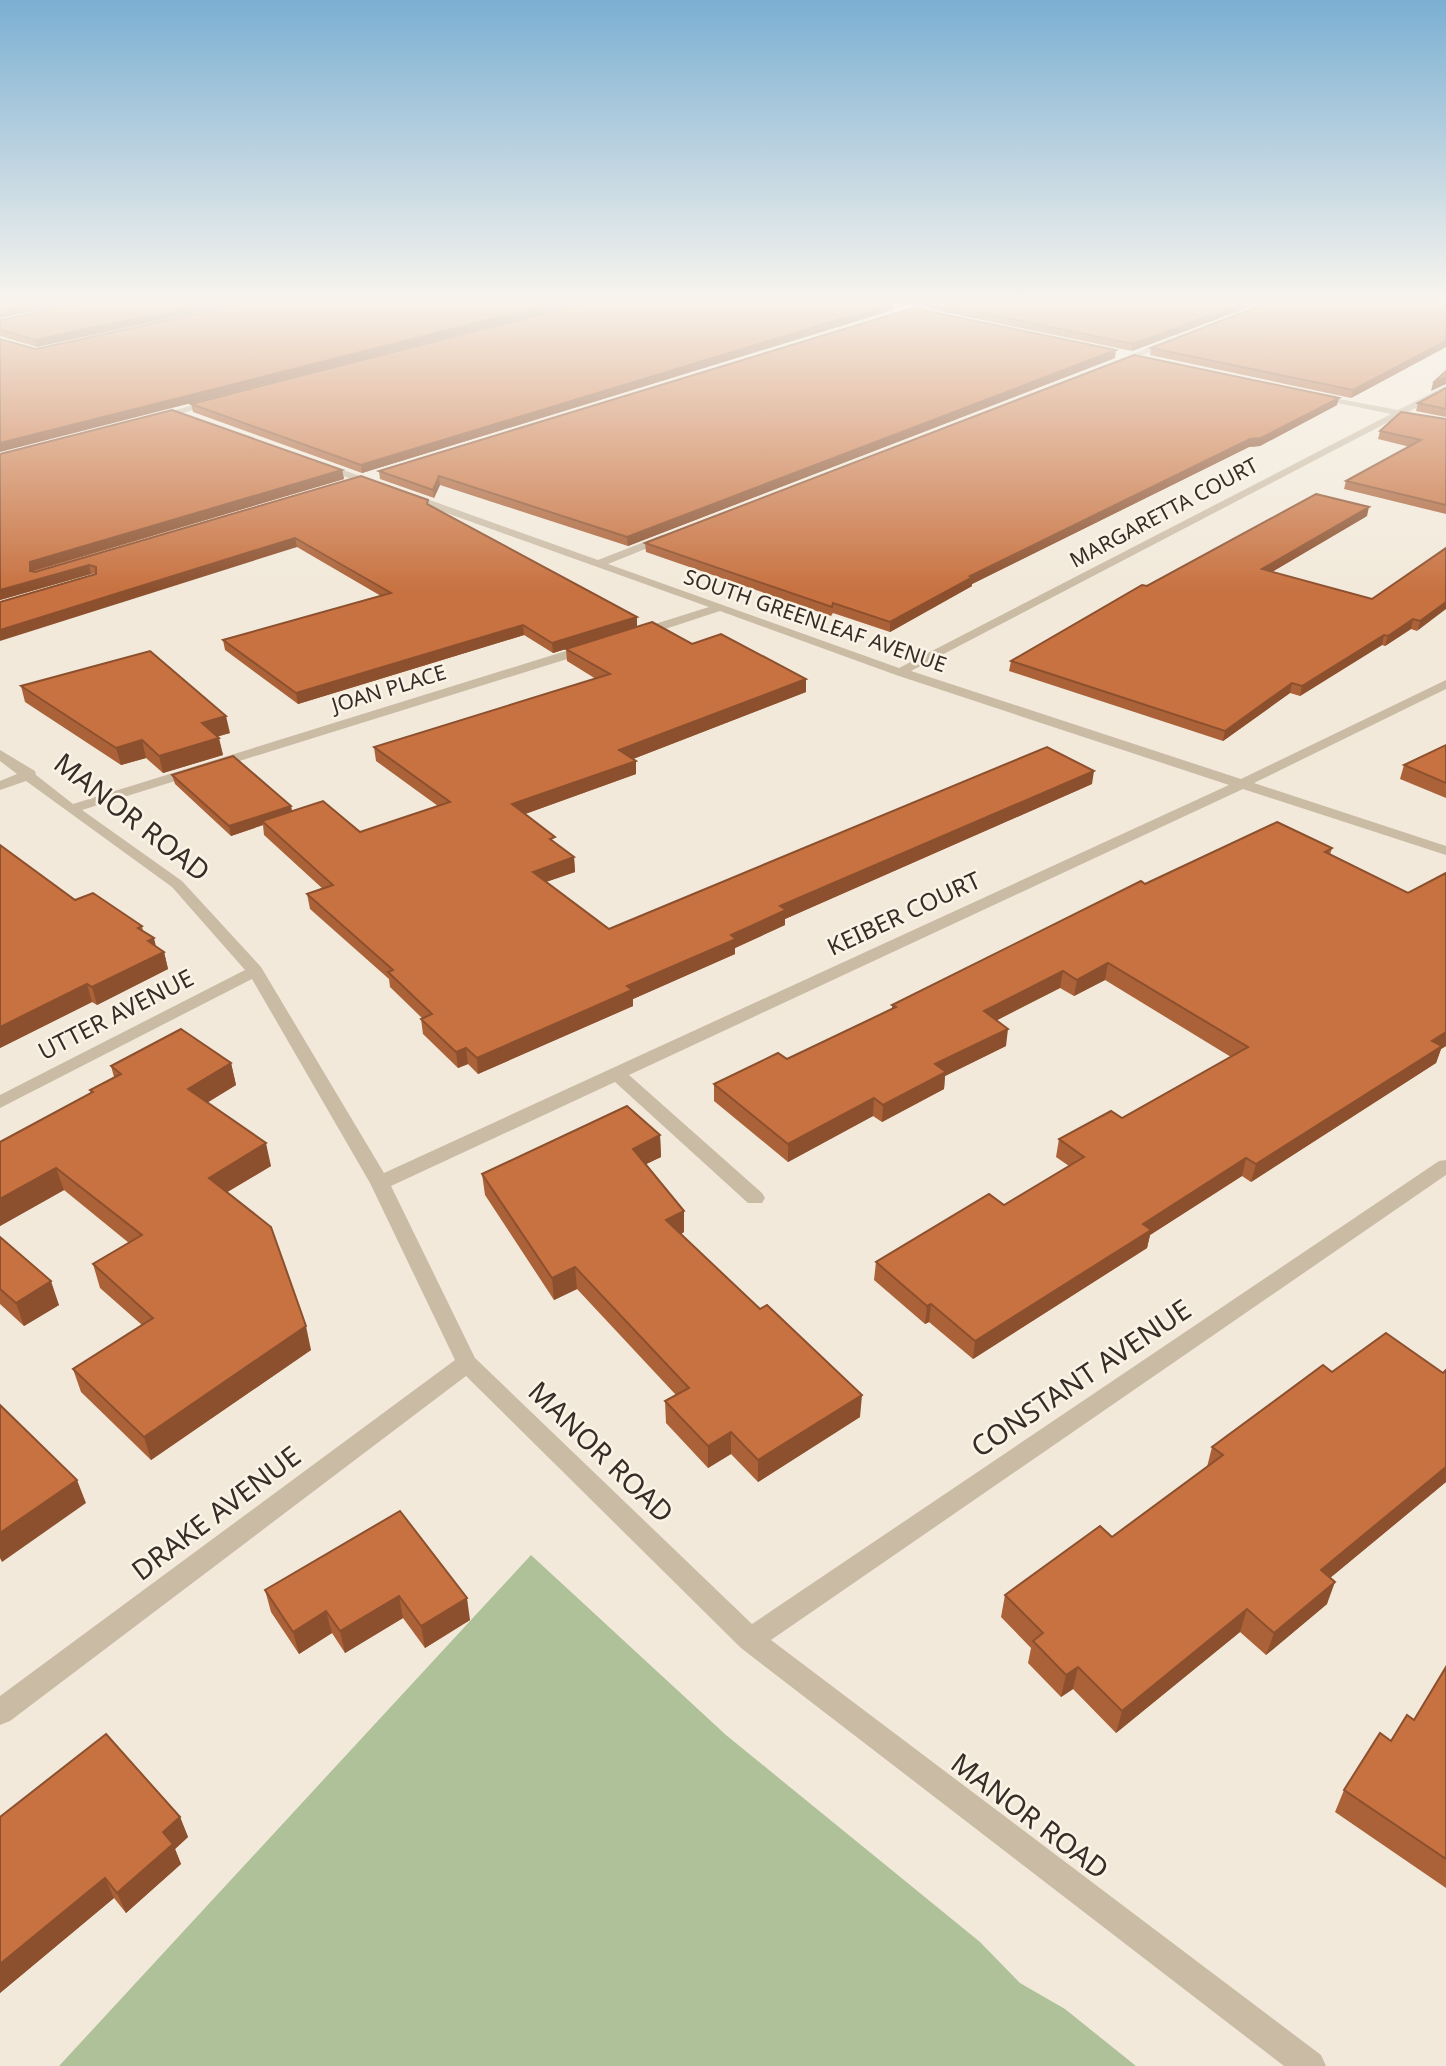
<svg xmlns="http://www.w3.org/2000/svg" width="1446" height="2066" font-family="'Noto Sans',sans-serif">
  <style>
    .green { fill: #afc199 }
    .lines { fill: none; stroke-linecap: round; stroke-linejoin: round }
    .minor { fill: #cabba5; fill-rule: evenodd }
    .wall { fill: #ac6238 }
    .shaded-wall { fill: #8c502e }
    .building { fill: #c87241; stroke: #8c502e; stroke-width: 2 }
    .labels { text-anchor: middle; stroke-width: 5; stroke-linejoin: round; paint-order: stroke }
    .far-street-label { font-size: 21px; fill: #362d27; stroke: #faf3e6 }
    .street-label { font-size: 24px; fill: #362d27; stroke: #faf3e6 }
    .near-street-label { font-size: 28px; fill: #362d27; stroke: #faf3e6 }
  </style>
  <rect width="100%" height="100%" fill="#f2e9da"/>
  <!-- green -->
  <path class="green" d="M 531,1555 L 726,1735 L 980,1942 L 1020,1983 L 1065,2009 L 1136,2066 L 59,2066 Z"/>
  <g class="lines">
    <!-- minor -->
    <g class="minor">
      <path d="M 938,300 L 948,300 L 897,317 L 890,315 Z"/>
      <path d="M 1169,339 L 1176,341 L 1119,365 L 1112,363 Z"/>
      <path d="M 1446,386 L 1446,392 L 1408,412 L 1446,420 L 1446,426 L 1400,416 L 911,671 L 1241,779 L 1446,680 L 1446,689 L 1254,783 L 1446,846 L 1446,855 L 1243,789 L 629,1075 L 762,1193 L 765,1198 L 762,1203 L 748,1203 L 615,1082 L 391,1186 L 475,1358 L 752,1624 L 1439,1161 L 1446,1160 L 1446,1175 L 771,1640 L 1321,2055 L 1326,2066 L 1284,2066 L 741,1648 L 466,1376 L 10,1721 L 0,1725 L 0,1696 L 455,1360 L 370,1183 L 252,979 L 0,1108 L 0,1095 L 245,970 L 172,887 L 26,781 L 0,790 L 0,781 L 17,774 L 0,761 L 0,750 L 35,771 L 36,775 L 73,804 L 585,645 L 593,645 L 593,651 L 82,810 L 182,881 L 261,967 L 384,1173 L 1229,785 L 896,675 L 720,611 L 644,636 L 636,636 L 636,630 L 709,607 L 402,497 L 402,493 L 410,493 L 598,560 L 662,535 L 670,535 L 670,539 L 608,564 L 899,668 L 1391,414 L 1313,398 L 1313,394 L 1398,410 Z"/>
      <path d="M 213,399 L 216,404 L 156,420 L 152,417 Z"/>
      <path d="M 321,462 L 380,483 L 382,485 L 374,487 L 318,467 L 316,465 Z"/>
    </g>
  </g>
  <!-- wall -->
  <g class="wall">
    <path d="M 96,300 L 37,347 L 0,336 L 0,320 Z"/>
    <path d="M 596,300 L 1268,300 L 1132,351 L 929,309 L 930,302 L 936,300 L 911,305 L 881,301 L 893,303 L 893,310 L 362,473 L 193,412 L 191,404 Z"/>
    <path d="M 1446,300 L 1446,347 L 1351,398 L 1150,355 L 1151,348 Z"/>
    <path d="M 1115,358 L 628,546 L 440,485 L 434,498 L 380,479 L 379,471 Z"/>
    <path d="M 1446,388 L 1446,417 L 1416,411 L 1418,403 Z"/>
    <path d="M 1337,405 L 1260,446 L 1249,447 L 972,584 L 972,586 L 890,632 L 833,613 L 831,616 L 646,552 L 645,543 Z"/>
    <path d="M 1446,419 L 1446,514 L 1344,489 L 1346,481 L 1410,447 L 1378,439 L 1380,431 Z"/>
    <path d="M 0,454 L 342,470 L 344,479 L 32,572 L 35,572 L 429,505 L 637,617 L 637,627 L 553,653 L 524,635 L 298,704 L 225,650 L 223,640 L 381,596 L 297,547 L 91,574 L 0,600 Z"/>
    <path d="M 1367,516 L 1272,572 L 1372,599 L 1446,548 L 1417,631 L 1411,629 L 1385,646 L 1382,645 L 1300,696 L 1290,693 L 1223,741 L 1009,671 L 1011,661 L 1147,586 Z"/>
    <path d="M 692,644 L 806,692 L 633,759 L 636,761 L 636,774 L 525,814 L 555,844 L 574,857 L 575,872 L 546,882 L 609,929 L 1092,784 L 785,919 L 785,925 L 735,948 L 735,954 L 633,999 L 633,1006 L 478,1074 L 468,1064 L 458,1068 L 423,1034 L 421,1019 L 422,1018 L 390,987 L 389,979 L 310,909 L 307,894 L 323,889 L 264,835 L 263,825 L 231,836 L 175,784 L 172,775 L 360,832 L 438,806 L 376,761 L 374,747 L 596,679 L 567,661 L 566,649 Z"/>
    <path d="M 21,686 L 230,733 L 218,736 L 223,755 L 163,773 L 146,758 L 121,765 L 25,702 Z"/>
    <path d="M 1446,745 L 1446,798 L 1400,779 L 1404,765 Z"/>
    <path d="M 0,845 L 75,900 L 142,926 L 143,931 L 156,946 L 164,952 L 168,969 L 97,1005 L 92,1002 L 0,1048 Z"/>
    <path d="M 1332,848 L 1330,855 L 1408,893 L 1446,873 L 1446,1046 L 1441,1049 L 1436,1063 L 1251,1182 L 1242,1176 L 1150,1235 L 1147,1248 L 973,1359 L 929,1322 L 925,1324 L 874,1280 L 876,1262 L 1004,1205 L 1069,1166 L 1056,1157 L 1059,1139 L 1122,1118 L 1231,1057 L 1105,980 L 1074,996 L 1060,988 L 996,1020 L 1006,1046 L 945,1076 L 944,1089 L 882,1122 L 873,1116 L 788,1162 L 714,1101 L 714,1084 L 787,1059 L 892,1009 L 892,1005 L 1145,884 Z"/>
    <path d="M 231,1063 L 236,1085 L 207,1103 L 271,1166 L 227,1192 L 311,1350 L 151,1460 L 81,1392 L 73,1369 L 142,1325 L 100,1288 L 93,1264 L 129,1243 L 64,1190 L 0,1226 L 0,1142 L 91,1094 L 90,1090 L 114,1077 L 111,1066 Z"/>
    <path d="M 660,1135 L 661,1157 L 646,1164 L 684,1232 L 681,1234 L 860,1417 L 758,1482 L 731,1454 L 708,1468 L 666,1423 L 665,1401 L 676,1395 L 577,1289 L 554,1300 L 485,1195 L 482,1174 Z"/>
    <path d="M 0,1237 L 59,1305 L 24,1326 L 0,1304 Z"/>
    <path d="M 1446,1370 L 1446,1482 L 1330,1578 L 1327,1604 L 1266,1655 L 1240,1632 L 1116,1733 L 1073,1689 L 1061,1697 L 1028,1663 L 1031,1648 L 1001,1617 L 1005,1595 L 1112,1537 L 1207,1467 L 1212,1447 L 1332,1372 L 1443,1373 Z"/>
    <path d="M 400,1511 L 470,1620 L 425,1648 L 403,1618 L 345,1653 L 332,1633 L 299,1654 L 271,1612 L 265,1590 Z"/>
    <path d="M 1446,1667 L 1446,1888 L 1335,1812 L 1344,1790 L 1391,1741 L 1414,1720 Z"/>
    <path d="M 0,1817 L 180,1817 L 188,1837 L 175,1849 L 181,1864 L 126,1913 L 114,1898 L 0,1993 Z"/>
  </g>
  <!-- shaded-wall -->
  <g class="shaded-wall">
    <path d="M 57,300 L 92,300 L 0,318 L 0,311 Z"/>
    <path d="M 222,300 L 255,300 L 37,347 L 35,340 Z"/>
    <path d="M 567,300 L 593,300 L 0,452 L 0,443 Z"/>
    <path d="M 911,300 L 939,300 L 911,305 Z"/>
    <path d="M 1251,300 L 1268,300 L 1132,351 L 1133,344 Z"/>
    <path d="M 893,303 L 893,310 L 362,473 L 361,465 Z"/>
    <path d="M 1446,341 L 1446,347 L 1351,398 L 1353,390 Z"/>
    <path d="M 1116,350 L 1115,358 L 628,546 L 627,537 Z"/>
    <path d="M 1446,377 L 1446,384 L 1431,391 L 1433,383 Z"/>
    <path d="M 1339,398 L 1337,405 L 1260,446 L 1249,447 L 972,584 L 972,586 L 890,632 L 890,622 L 970,576 L 1250,439 Z"/>
    <path d="M 342,470 L 344,479 L 32,571 L 30,571 L 30,562 Z"/>
    <path d="M 439,476 L 440,485 L 434,498 L 433,490 Z"/>
    <path d="M 1369,507 L 1367,516 L 1260,579 L 1262,569 Z"/>
    <path d="M 295,538 L 297,547 L 0,641 L 0,630 Z"/>
    <path d="M 89,565 L 91,574 L 0,600 L 0,590 Z"/>
    <path d="M 1446,602 L 1446,609 L 1417,631 L 1420,621 Z"/>
    <path d="M 637,617 L 637,627 L 553,653 L 552,643 Z"/>
    <path d="M 1413,619 L 1411,629 L 1385,646 L 1388,636 Z"/>
    <path d="M 523,625 L 524,635 L 298,704 L 296,693 Z"/>
    <path d="M 1384,635 L 1382,645 L 1300,696 L 1302,686 Z"/>
    <path d="M 806,679 L 806,692 L 620,764 L 619,750 Z"/>
    <path d="M 1292,683 L 1290,693 L 1223,741 L 1225,731 Z"/>
    <path d="M 226,716 L 230,733 L 206,740 L 202,723 Z"/>
    <path d="M 219,738 L 223,755 L 163,773 L 159,756 Z"/>
    <path d="M 142,740 L 146,758 L 121,765 L 116,748 Z"/>
    <path d="M 636,761 L 636,774 L 514,818 L 512,804 Z"/>
    <path d="M 1094,771 L 1092,784 L 785,919 L 785,925 L 735,948 L 735,954 L 633,999 L 633,1006 L 478,1074 L 477,1058 L 731,935 L 780,906 Z"/>
    <path d="M 291,806 L 293,815 L 262,821 L 263,825 L 231,836 L 229,826 Z"/>
    <path d="M 574,857 L 575,872 L 534,886 L 533,872 Z"/>
    <path d="M 154,938 L 158,955 L 164,952 L 168,969 L 97,1005 L 92,987 L 148,941 Z"/>
    <path d="M 1108,963 L 1105,980 L 1074,996 L 1077,980 Z"/>
    <path d="M 1063,971 L 1060,988 L 982,1028 L 984,1011 Z"/>
    <path d="M 87,984 L 92,1002 L 0,1048 L 0,1027 Z"/>
    <path d="M 1008,1029 L 1006,1046 L 945,1076 L 944,1089 L 882,1122 L 883,1105 L 935,1064 Z"/>
    <path d="M 1446,1032 L 1446,1046 L 1441,1049 L 1436,1063 L 1251,1182 L 1256,1164 Z"/>
    <path d="M 466,1048 L 468,1064 L 458,1068 L 456,1052 Z"/>
    <path d="M 231,1063 L 236,1085 L 193,1111 L 188,1089 Z"/>
    <path d="M 874,1098 L 873,1116 L 788,1162 L 788,1144 Z"/>
    <path d="M 660,1135 L 661,1157 L 634,1170 L 633,1149 Z"/>
    <path d="M 266,1143 L 271,1166 L 214,1200 L 209,1178 Z"/>
    <path d="M 1246,1158 L 1242,1176 L 1150,1235 L 1147,1248 L 973,1359 L 975,1341 L 1143,1224 Z"/>
    <path d="M 56,1168 L 64,1190 L 0,1226 L 0,1199 Z"/>
    <path d="M 684,1211 L 684,1232 L 667,1242 L 666,1220 Z"/>
    <path d="M 575,1267 L 577,1289 L 554,1300 L 552,1278 Z"/>
    <path d="M 51,1281 L 59,1305 L 24,1326 L 16,1303 Z"/>
    <path d="M 931,1304 L 929,1322 L 925,1324 L 927,1306 Z"/>
    <path d="M 306,1326 L 311,1350 L 151,1460 L 144,1437 Z"/>
    <path d="M 862,1395 L 860,1417 L 758,1482 L 758,1460 Z"/>
    <path d="M 731,1432 L 731,1454 L 708,1468 L 708,1446 Z"/>
    <path d="M 1446,1467 L 1446,1482 L 1313,1592 L 1321,1570 Z"/>
    <path d="M 77,1480 L 86,1503 L 2,1562 L 0,1558 L 0,1533 Z"/>
    <path d="M 1335,1582 L 1327,1604 L 1266,1655 L 1274,1633 Z"/>
    <path d="M 399,1596 L 403,1618 L 345,1653 L 340,1631 Z"/>
    <path d="M 467,1598 L 470,1620 L 425,1648 L 421,1626 Z"/>
    <path d="M 1247,1609 L 1240,1632 L 1116,1733 L 1122,1711 Z"/>
    <path d="M 326,1611 L 332,1633 L 299,1654 L 293,1632 Z"/>
    <path d="M 1078,1667 L 1073,1689 L 1061,1697 L 1066,1675 Z"/>
    <path d="M 180,1817 L 188,1837 L 175,1849 L 181,1864 L 126,1913 L 117,1893 L 163,1832 Z"/>
    <path d="M 105,1878 L 114,1898 L 0,1993 L 0,1964 Z"/>
  </g>
  <!-- building -->
  <g class="building">
    <path d="M 0,300 L 57,300 L 0,311 Z"/>
    <path d="M 96,300 L 222,300 L 35,340 L 0,329 L 0,320 Z"/>
    <path d="M 259,300 L 567,300 L 0,443 L 0,339 L 36,349 Z"/>
    <path d="M 596,300 L 877,300 L 893,303 L 361,465 L 191,404 Z"/>
    <path d="M 938,300 L 1251,300 L 1133,344 L 930,302 Z"/>
    <path d="M 1274,300 L 1446,300 L 1446,341 L 1353,390 L 1151,348 Z"/>
    <path d="M 913,308 L 1116,350 L 627,537 L 439,476 L 433,490 L 379,471 Z"/>
    <path d="M 1134,355 L 1339,398 L 1261,438 L 1250,439 L 970,576 L 973,577 L 890,622 L 833,603 L 832,607 L 645,543 Z"/>
    <path d="M 1446,371 L 1446,377 L 1433,383 Z"/>
    <path d="M 1446,388 L 1446,409 L 1418,403 Z"/>
    <path d="M 172,410 L 342,470 L 30,562 L 30,571 L 35,572 L 361,476 L 428,500 L 427,504 L 637,617 L 552,643 L 523,625 L 296,693 L 223,640 L 391,593 L 295,538 L 0,630 L 0,602 L 96,574 L 96,567 L 89,565 L 0,590 L 0,454 Z"/>
    <path d="M 1401,412 L 1446,419 L 1446,505 L 1346,481 L 1421,440 L 1380,431 Z"/>
    <path d="M 1316,494 L 1369,507 L 1262,569 L 1372,599 L 1446,548 L 1446,602 L 1420,621 L 1413,619 L 1388,636 L 1384,635 L 1302,686 L 1292,683 L 1225,731 L 1011,661 L 1142,585 L 1147,586 Z"/>
    <path d="M 652,622 L 692,644 L 721,634 L 806,679 L 619,750 L 636,761 L 512,804 L 555,837 L 550,839 L 574,857 L 533,872 L 609,929 L 1047,747 L 1094,771 L 780,906 L 786,910 L 731,935 L 736,939 L 627,986 L 632,990 L 477,1058 L 466,1048 L 456,1052 L 421,1019 L 432,1014 L 388,972 L 393,970 L 307,894 L 333,885 L 262,821 L 323,801 L 360,832 L 450,802 L 374,747 L 610,674 L 566,649 Z"/>
    <path d="M 150,651 L 226,716 L 202,723 L 219,738 L 159,756 L 142,740 L 116,748 L 21,686 Z"/>
    <path d="M 1446,745 L 1446,783 L 1404,765 Z"/>
    <path d="M 233,756 L 291,806 L 229,826 L 172,775 Z"/>
    <path d="M 1277,822 L 1332,848 L 1325,852 L 1408,893 L 1446,873 L 1446,1032 L 1432,1041 L 1442,1046 L 1256,1164 L 1246,1158 L 1143,1224 L 1151,1230 L 975,1341 L 931,1304 L 927,1306 L 876,1262 L 989,1194 L 1004,1205 L 1084,1157 L 1059,1139 L 1111,1111 L 1122,1118 L 1248,1047 L 1108,963 L 1077,980 L 1063,971 L 984,1011 L 1008,1029 L 935,1064 L 946,1072 L 883,1105 L 874,1098 L 788,1144 L 714,1084 L 778,1053 L 787,1059 L 896,1007 L 892,1005 L 1141,881 L 1145,884 Z"/>
    <path d="M 0,845 L 75,900 L 93,893 L 142,926 L 138,928 L 154,938 L 148,941 L 164,952 L 92,987 L 87,984 L 0,1027 Z"/>
    <path d="M 181,1029 L 231,1063 L 188,1089 L 266,1143 L 209,1178 L 271,1227 L 306,1326 L 144,1437 L 73,1369 L 153,1318 L 93,1264 L 142,1235 L 56,1168 L 0,1199 L 0,1142 L 93,1092 L 90,1090 L 121,1074 L 111,1066 Z"/>
    <path d="M 627,1106 L 660,1135 L 633,1149 L 684,1211 L 666,1220 L 760,1309 L 767,1305 L 862,1395 L 758,1460 L 731,1432 L 708,1446 L 665,1401 L 689,1388 L 575,1267 L 552,1278 L 482,1174 Z"/>
    <path d="M 0,1237 L 51,1281 L 16,1303 L 0,1289 Z"/>
    <path d="M 1386,1333 L 1443,1373 L 1446,1370 L 1446,1467 L 1321,1570 L 1335,1582 L 1274,1633 L 1247,1609 L 1122,1711 L 1078,1667 L 1066,1675 L 1033,1641 L 1043,1633 L 1005,1595 L 1100,1526 L 1112,1537 L 1223,1455 L 1212,1447 L 1323,1365 L 1332,1372 Z"/>
    <path d="M 0,1405 L 77,1480 L 0,1533 Z"/>
    <path d="M 400,1511 L 467,1598 L 421,1626 L 399,1596 L 340,1631 L 326,1611 L 293,1632 L 265,1590 Z"/>
    <path d="M 1446,1667 L 1446,1859 L 1344,1790 L 1380,1733 L 1391,1741 L 1407,1715 L 1414,1720 Z"/>
    <path d="M 106,1734 L 180,1817 L 163,1832 L 173,1844 L 117,1893 L 105,1878 L 0,1964 L 0,1817 Z"/>
  </g>
  <!-- sky -->
  <linearGradient id="sky" x2="0" y2="1"><stop stop-color="#7bafd2"/><stop offset="0.51" stop-color="#f9f5ee"/><stop offset="1" stop-color="#f9f5ee" stop-opacity="0"/></linearGradient>
  <rect width="1446" height="589" fill="url(#sky)"/>
  <g class="labels">
    <!-- far-street labels -->
    <g class="far-street-label">
      <text transform="translate(1164 513) rotate(-28)" y="7">MARGARETTA COURT</text>
      <text transform="translate(815 621) rotate(19)" y="7">SOUTH GREENLEAF AVENUE</text>
      <text transform="translate(389 689) rotate(-17)" y="7">JOAN PLACE</text>
    </g>
    <!-- street labels -->
    <g class="street-label">
      <text transform="translate(904 914) rotate(-25)" y="8">KEIBER COURT</text>
      <text transform="translate(116 1015) rotate(-27)" y="8">UTTER AVENUE</text>
    </g>
    <!-- near-street labels -->
    <g class="near-street-label">
      <text transform="translate(132 817) rotate(38)" y="10">MANOR ROAD</text>
      <text transform="translate(1081 1378) rotate(-34)" y="10">CONSTANT AVENUE</text>
      <text transform="translate(601 1452) rotate(44)" y="10">MANOR ROAD</text>
      <text transform="translate(216 1513) rotate(-37)" y="10">DRAKE AVENUE</text>
      <text transform="translate(1030 1816) rotate(37)" y="10">MANOR ROAD</text>
    </g>
  </g>
</svg>
